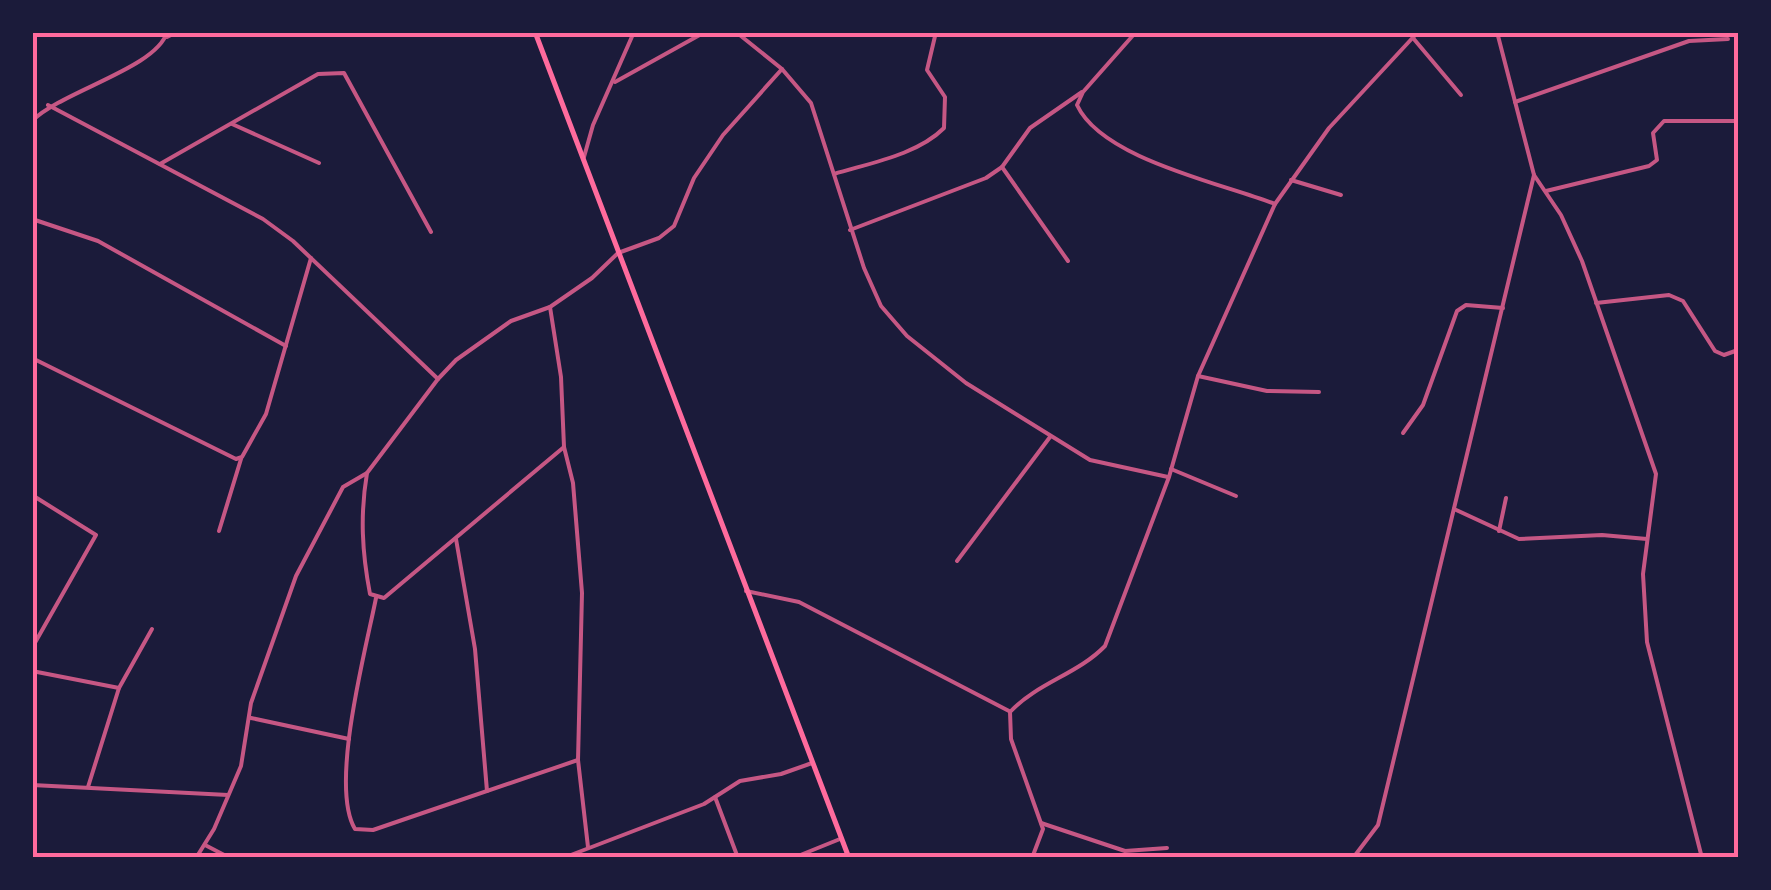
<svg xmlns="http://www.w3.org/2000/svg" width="1771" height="890" font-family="Roboto,sans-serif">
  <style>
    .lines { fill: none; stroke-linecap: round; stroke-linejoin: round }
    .minor { stroke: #c65784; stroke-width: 4 }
    .secondary { stroke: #ff6b9d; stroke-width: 5 }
    .neatline { fill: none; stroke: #ff6b9d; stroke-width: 4 }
  </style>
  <rect width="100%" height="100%" fill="#1b1b3a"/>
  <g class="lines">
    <!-- minor -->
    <g class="minor">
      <path d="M 736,32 L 782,69 L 811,103 L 864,268 L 881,306 L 907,336 L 966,383 L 1090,460 L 1168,477"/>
      <path d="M 1136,32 L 1083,92 L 1077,105 C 1102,159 1221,183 1275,204"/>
      <path d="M 1497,32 L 1534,175 L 1561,215 L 1582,261 L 1656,474 L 1643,574 L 1647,642 L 1702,858"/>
      <path d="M 167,37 L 177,32"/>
      <path d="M 1413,38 L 1461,95"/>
      <path d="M 615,82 L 705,32"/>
      <path d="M 1515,102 L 1689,41 L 1728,39"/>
      <path d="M 48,105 L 263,219 L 293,241 L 438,379 L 456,360 L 511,321 L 550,307 L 592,278 L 618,253 L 659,238 L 674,226 L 694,178 L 723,135 L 782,69"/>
      <path d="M 32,121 C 62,91 157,68 167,32"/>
      <path d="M 232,124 L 319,163"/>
      <path d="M 584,157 L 593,125 L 634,32"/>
      <path d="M 160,164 L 318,74 L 344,73 L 431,232"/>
      <path d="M 1002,167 L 1068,261"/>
      <path d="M 834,174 C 870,163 917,155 944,128 L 945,97 L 927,70 L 936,32"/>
      <path d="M 1291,180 L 1341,195"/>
      <path d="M 1546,191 L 1649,166 L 1657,160 L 1653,133 L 1664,121 L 1738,121"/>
      <path d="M 32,219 L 98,241 L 286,346"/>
      <path d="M 850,230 L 986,178 L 1002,167 L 1030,128 L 1082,92"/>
      <path d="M 1596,303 L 1669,295 L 1683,301 L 1715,351 L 1724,355 L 1738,350"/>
      <path d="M 32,358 L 236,459 L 242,457 L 266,414 L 311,258"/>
      <path d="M 1198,376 L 1267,391 L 1319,392"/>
      <path d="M 1403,433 L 1423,405 L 1457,311 L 1466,305 L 1503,308"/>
      <path d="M 564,447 L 573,483 L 582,593 L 578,760 L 588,847"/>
      <path d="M 1171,469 L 1236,496"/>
      <path d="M 367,473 C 360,515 362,552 370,594 L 384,598 L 564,447 L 561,377 L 550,307"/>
      <path d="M 32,495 L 96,535 L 32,648"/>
      <path d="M 1454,509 L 1519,539 L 1602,535 L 1647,539"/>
      <path d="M 219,531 L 241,459"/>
      <path d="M 1499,531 L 1506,498"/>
      <path d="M 456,539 L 475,649 L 487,791"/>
      <path d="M 957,561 L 1050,437"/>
      <path d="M 746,591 L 799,602 L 1009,711"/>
      <path d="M 376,598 C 366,649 329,786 355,829 L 373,830 L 578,760"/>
      <path d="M 32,671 L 119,688 L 152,629"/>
      <path d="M 251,718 L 349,739"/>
      <path d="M 32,785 L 228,795"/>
      <path d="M 88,787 L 119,688"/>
      <path d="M 715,797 L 738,858"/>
      <path d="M 1041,823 L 1125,851 L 1167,848"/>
      <path d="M 205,845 L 230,858"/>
      <path d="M 196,858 L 214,829 L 241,766 L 251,703 L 296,576 L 343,487 L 367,473 L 438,379"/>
      <path d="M 563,858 L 704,804 L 740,781 L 781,774 L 812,763"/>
      <path d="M 793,858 L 840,839"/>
      <path d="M 1032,858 L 1043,829 L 1011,739 L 1010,712 C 1037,683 1078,674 1105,646 L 1169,477 L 1198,376 L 1275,204 L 1329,128 L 1418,32"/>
      <path d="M 1353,858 L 1378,825 L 1534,175"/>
    </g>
    <!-- secondary -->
    <path class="secondary" d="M 535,32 L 849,858"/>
  </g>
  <!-- border -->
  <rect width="1771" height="890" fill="none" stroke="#1b1b3a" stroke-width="70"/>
  <rect x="35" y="35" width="1701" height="820" class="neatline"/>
</svg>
